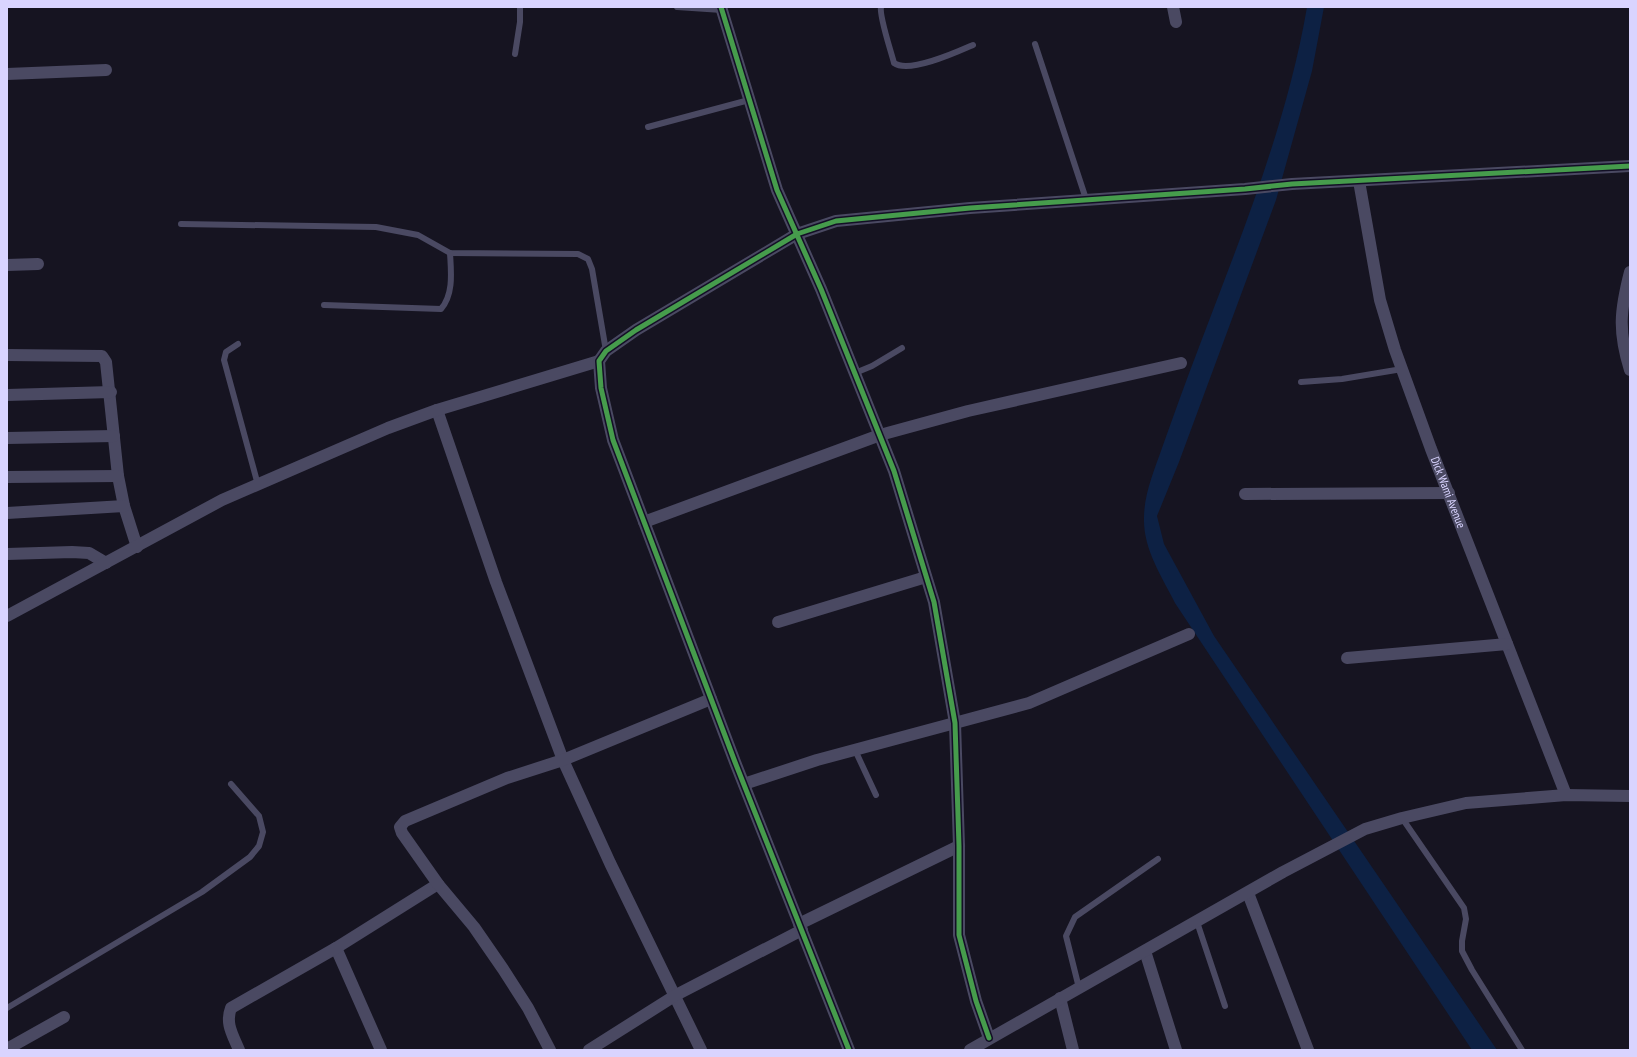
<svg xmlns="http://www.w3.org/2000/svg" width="1637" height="1057" font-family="'PT Sans Narrow',sans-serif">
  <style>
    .water { fill: #0d2144 }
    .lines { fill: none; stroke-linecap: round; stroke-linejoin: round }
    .service { stroke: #4a4962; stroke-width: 6 }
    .minor { stroke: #4a4962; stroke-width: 12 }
    .cycleway-casing { stroke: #130f26; stroke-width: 8 }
    .cycleway { stroke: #469c4c; stroke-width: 5 }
    .labels { text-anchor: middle; stroke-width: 3.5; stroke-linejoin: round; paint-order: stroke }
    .street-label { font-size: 12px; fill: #d9d4ff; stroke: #130f26 }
  </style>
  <rect width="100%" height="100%" fill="#161421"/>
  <!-- water -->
  <path class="water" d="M 1307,7 L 1324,7 L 1312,71 L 1276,200 L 1179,462 L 1157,516 L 1164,544 L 1214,636 L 1497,1050 L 1472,1050 L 1175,603 C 1162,577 1143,549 1144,518 C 1144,494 1154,471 1162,448 C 1174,414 1186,381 1199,347 C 1241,236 1287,124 1307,7 Z"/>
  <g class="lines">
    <!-- service -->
    <g class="service">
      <path d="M 677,7 L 722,10"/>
      <path d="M 881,7 C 879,16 891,51 894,63 C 909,74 957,52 973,45"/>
      <path d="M 1035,44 L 1086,199"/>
      <path d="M 515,54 L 520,22 L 520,7"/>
      <path d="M 648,127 L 749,100"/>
      <path d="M 181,224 L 376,227 L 418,235 L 450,253 L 578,254 L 588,259 L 592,269 L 606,351"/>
      <path d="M 324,305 L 441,309 C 454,294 451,271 450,253"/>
      <path d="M 238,344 L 226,352 L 224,360 L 258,485"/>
      <path d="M 855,373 L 872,366 L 902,348"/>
      <path d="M 1301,382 L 1342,379 L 1402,369"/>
      <path d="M 855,750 L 876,795"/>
      <path d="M 1402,818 L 1464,908 L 1466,919 L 1462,941 L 1462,951 L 1472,970 L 1522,1050"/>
      <path d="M 1197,922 L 1225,1006"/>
      <path d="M 1079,988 L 1066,936 L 1075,917 L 1158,859"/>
      <path d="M 7,1008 L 202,892 L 250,857 L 259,846 L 263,832 L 259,816 L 231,784"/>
    </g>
    <!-- minor -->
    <g class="minor">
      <path d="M 721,7 L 777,190 L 821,289 L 894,471 L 934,602 L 955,723 L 959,846 L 959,935 L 976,1001 L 989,1038"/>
      <path d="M 1173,7 L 1176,22"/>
      <path d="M 7,74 L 106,70"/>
      <path id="s1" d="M 1359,181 L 1380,300 L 1395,350 L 1431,449 L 1566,795"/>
      <path d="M 7,265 L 38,264"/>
      <path d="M 1630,272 C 1620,311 1618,331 1630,370"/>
      <path d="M 7,355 L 102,356 L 106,362 L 118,476 L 124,506 L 137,547"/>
      <path d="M 7,395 L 111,392"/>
      <path d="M 437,410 L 496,582 L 563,760 L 610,863 L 701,1050"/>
      <path d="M 7,438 L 114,436"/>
      <path d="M 7,477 L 118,476"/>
      <path d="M 1245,494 L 1449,493"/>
      <path d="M 7,513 L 124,506"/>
      <path d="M 644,522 L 880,435 L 968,411 L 1181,363"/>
      <path d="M 7,554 L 72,552 L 89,553 L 106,563"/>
      <path d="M 7,616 L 222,500 L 388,428 L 437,410 L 599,361"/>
      <path d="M 778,622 L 926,577"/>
      <path d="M 1347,658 L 1507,644"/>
      <path d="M 744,784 L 817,760 L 1029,703 L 1189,634"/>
      <path d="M 1248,893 L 1308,1050"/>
      <path d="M 799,924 L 959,846"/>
      <path d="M 336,948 L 381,1050"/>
      <path d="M 1145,951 L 1176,1050"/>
      <path d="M 1060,998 L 1073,1050"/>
      <path d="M 7,1049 L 64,1017"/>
      <path d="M 239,1050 C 233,1035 225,1024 231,1008 L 336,948 L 438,884"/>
      <path d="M 550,1050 L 528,1008 L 503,969 L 474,927 L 438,884 L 402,833 L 400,827 L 405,821 L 507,778 L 563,760 L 711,699"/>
      <path d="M 589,1050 L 676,995 L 802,930"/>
      <path d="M 849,1050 L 735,762 L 613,440 L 601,388 L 599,361 L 606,351 L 636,330 L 797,234 L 836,221 L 970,208 L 1245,189 L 1292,184 L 1630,166"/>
      <path d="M 970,1050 L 1283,872 L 1365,829 L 1402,818 L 1466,803 L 1566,795 L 1630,796"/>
    </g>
    <defs>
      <g id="cycleway">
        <path d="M 721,7 L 777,190 L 821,289 L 894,471 L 934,602 L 955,723 L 959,846 L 959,935 L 976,1001 L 989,1038"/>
        <path d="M 849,1050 L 735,762 L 613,440 L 601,388 L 599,361 L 606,351 L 636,330 L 797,234 L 836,221 L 970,208 L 1245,189 L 1292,184 L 1630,166"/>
      </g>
    </defs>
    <!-- cycleway casing -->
    <use href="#cycleway" class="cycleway-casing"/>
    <!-- cycleway -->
    <use href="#cycleway" class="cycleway"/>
  </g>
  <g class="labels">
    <!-- street labels -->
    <g class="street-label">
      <text dy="4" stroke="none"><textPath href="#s1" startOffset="325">Dick Wami Avenue</textPath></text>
    </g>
  </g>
  <!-- border -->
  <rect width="1637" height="1057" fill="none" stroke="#d9d4ff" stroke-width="16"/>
</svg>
